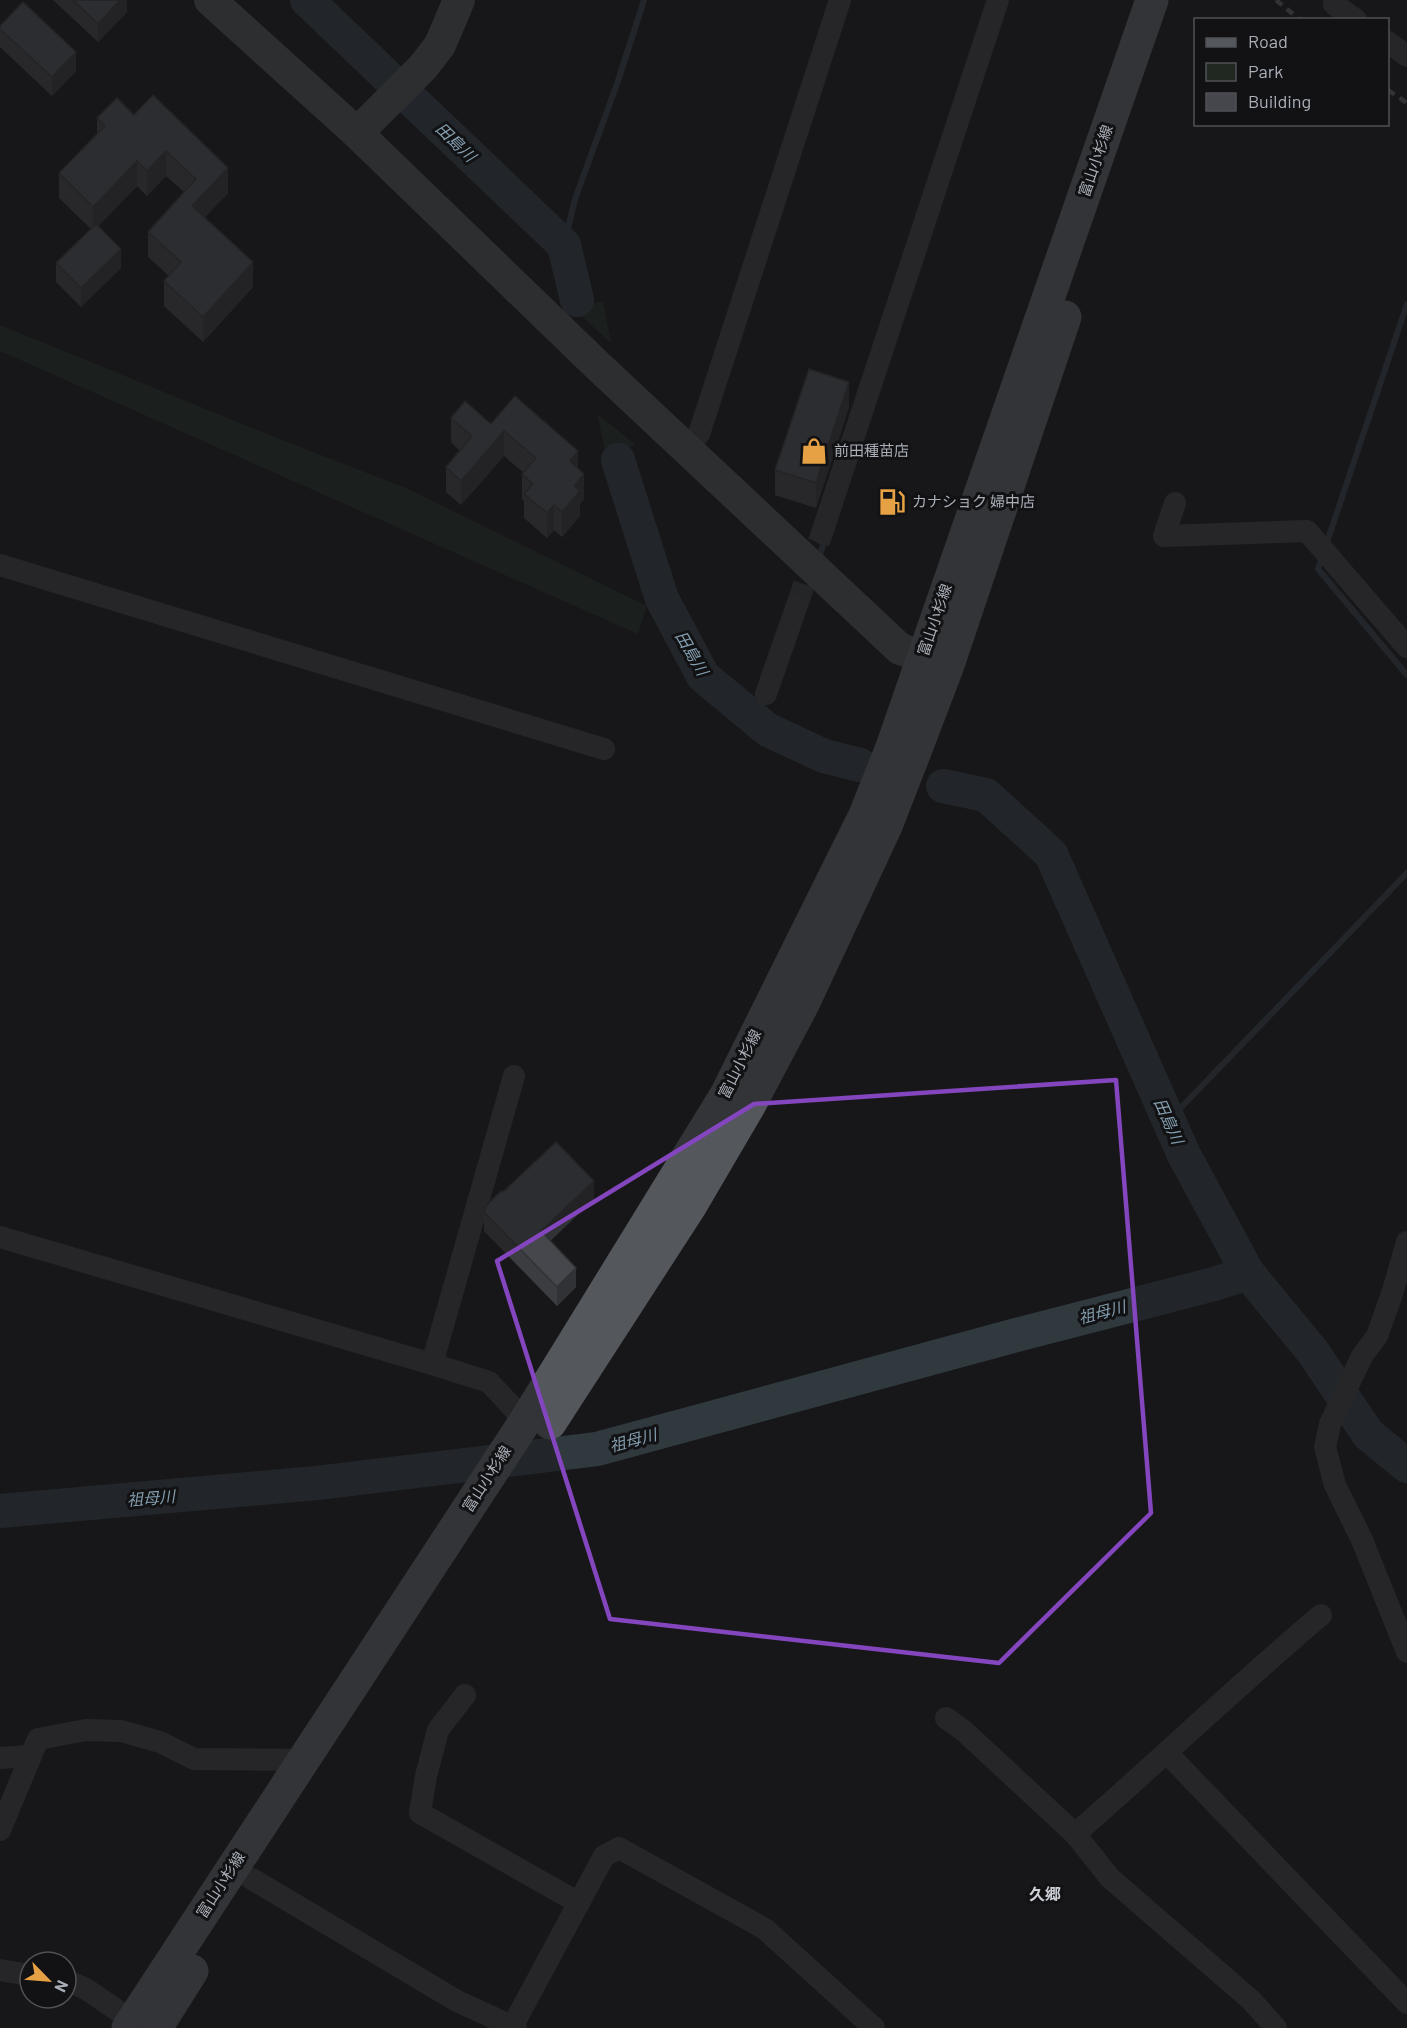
<svg xmlns="http://www.w3.org/2000/svg" width="1407" height="2028" font-family="Barlow,'Noto Sans JP',sans-serif">
  <style>
    .green { fill: #212822 }
    .lines { fill: none; stroke-linecap: round; stroke-linejoin: round }
    .stream { stroke: #30393e; stroke-width: 6 }
    .river { stroke: #30393e; stroke-width: 34 }
    .street-tunnel { stroke: #343539; stroke-width: 22; stroke-dasharray: 22 11; stroke-linecap: butt }
    .street { stroke: #38393d; stroke-width: 22 }
    .secondary { stroke: #46494d; stroke-width: 32 }
    .primary { stroke: #54575c; stroke-width: 33 }
    .rail { stroke: #4f5256; stroke-width: 4.5; stroke-dasharray: 8 6; stroke-linecap: butt }
    .wall { fill: #3c3d41 }
    .shaded-wall { fill: #313235 }
    .building { fill: #46474c; stroke: #313235; stroke-width: 1.5 }
    .marked { fill: none; stroke: #8446be; stroke-width: 4.5; stroke-linejoin: round }
    .labels { text-anchor: middle; stroke-width: 6; stroke-linejoin: round; paint-order: stroke }
    .street-label { font-size: 15px; fill: #aaafb8; stroke: #121214 }
    .poi-label { font-size: 15px; fill: #aaafb8; stroke: #121214; text-anchor: start }
    .water-label { font-size: 16px; font-style: italic; fill: #849fb0; stroke: #121214 }
    .neighbourhood-label { font-size: 16px; font-weight: bold; fill: #cbced4; stroke: #121214 }
  </style>
  <rect width="100%" height="100%" fill="#171719"/>
  <!-- green -->
  <g class="green">
    <path d="M 603,302 L 611,343 L 568,304 Z"/>
    <path d="M 0,325 L 262,432 L 408,489 L 647,606 L 638,634 L 0,351 Z"/>
    <path d="M 597,414 L 636,445 L 606,454 Z"/>
  </g>
  <g class="lines">
    <!-- stream -->
    <g class="stream">
      <path d="M 564,245 L 575,199 L 617,84 L 644,0"/>
      <path d="M 1326,545 L 1407,304"/>
      <path d="M 1322,558 L 1318,569 L 1407,675"/>
      <path d="M 818,561 L 826,536"/>
      <path d="M 803,607 L 812,579"/>
      <path d="M 1170,1119 L 1407,873"/>
    </g>
    <!-- river -->
    <g class="river">
      <path d="M 307,0 L 564,245 L 577,300"/>
      <path d="M 618,460 L 662,599 L 703,676 L 768,730 L 824,756 L 860,765"/>
      <path d="M 943,786 L 986,795 L 1051,854 L 1184,1155 L 1248,1273 L 1313,1352 L 1368,1434 L 1407,1466"/>
      <path d="M 0,1511 L 317,1483 L 597,1449 L 1020,1334 L 1214,1284 L 1248,1273"/>
    </g>
    <!-- street-tunnel -->
    <path class="street-tunnel" d="M 797,605 L 822,533"/>
    <!-- street -->
    <g class="street">
      <path d="M 1335,0 L 1334,4 L 1356,20"/>
      <path d="M 1388,42 L 1407,56"/>
      <path d="M 684,447 L 699,434 L 840,0"/>
      <path d="M 1175,503 L 1164,536 L 1307,531 L 1407,647"/>
      <path d="M 822,533 L 998,0"/>
      <path d="M 0,565 L 604,749"/>
      <path d="M 766,694 L 797,605"/>
      <path d="M 514,1076 L 432,1364 L 489,1382 L 516,1411 L 526,1420"/>
      <path d="M 0,1237 L 432,1364"/>
      <path d="M 1407,1242 L 1392,1294 L 1377,1336 L 1362,1356 L 1330,1424 L 1325,1447 L 1335,1485 L 1362,1540 L 1407,1652"/>
      <path d="M 465,1695 L 438,1730 L 426,1776 L 420,1813 L 579,1903"/>
      <path d="M 946,1718 L 964,1731 L 1075,1834 L 1110,1878 L 1251,2000 L 1276,2028"/>
      <path d="M 1167,1753 L 1407,2003"/>
      <path d="M 0,1758 L 29,1756"/>
      <path d="M 0,1830 L 38,1739 L 86,1730 L 121,1731 L 160,1742 L 194,1759 L 303,1760"/>
      <path d="M 1075,1834 C 1158,1762 1237,1686 1321,1615"/>
      <path d="M 252,1879 L 457,2001 L 516,2028"/>
      <path d="M 0,1970 L 30,1975"/>
      <path d="M 66,1980 L 86,1989 L 133,2021"/>
      <path d="M 512,2027 L 604,1856 L 619,1848 L 765,1929 L 874,2028"/>
    </g>
    <!-- secondary -->
    <g class="secondary">
      <path d="M 210,0 L 357,133 L 597,365 L 900,649 L 948,665"/>
      <path d="M 357,133 L 423,67 L 440,45 L 459,0"/>
    </g>
    <!-- primary -->
    <g class="primary">
      <path d="M 550,1423 L 691,1205 L 749,1106 L 803,1004 L 886,826 L 914,754 L 948,665 L 1065,317"/>
      <path d="M 128,2028 L 526,1420 L 726,1095 L 865,815 L 891,750 L 1152,0"/>
      <path d="M 156,2028 L 192,1971"/>
    </g>
    <!-- rail -->
    <g class="rail">
      <path d="M 1276,0 L 1300,20"/>
      <path d="M 1388,90 L 1407,103"/>
    </g>
  </g>
  <!-- wall -->
  <g class="wall">
    <path d="M 53,0 L 127,0 L 127,12 L 98,42 Z"/>
    <path d="M 0,26 L 76,71 L 52,96 L 0,47 Z"/>
    <path d="M 134,115 L 228,193 L 204,218 L 253,287 L 203,342 L 164,306 L 164,281 L 169,276 L 148,257 L 148,232 L 184,192 L 166,176 L 147,196 L 137,186 L 98,226 L 121,268 L 81,307 L 56,282 L 56,263 L 91,229 L 59,198 L 59,173 L 97,134 L 97,118 Z"/>
    <path d="M 849,407 L 816,508 L 775,495 L 775,470 Z"/>
    <path d="M 451,418 L 491,424 L 578,468 L 584,499 L 580,504 L 580,516 L 562,537 L 554,530 L 547,538 L 524,518 L 524,501 L 522,499 L 522,474 L 524,473 L 504,456 L 461,505 L 446,492 L 446,467 L 460,451 L 451,442 Z"/>
    <path d="M 503,1192 L 594,1199 L 550,1241 L 576,1287 L 557,1306 L 484,1231 L 484,1212 Z"/>
  </g>
  <!-- shaded-wall -->
  <g class="shaded-wall">
    <path d="M 120,0 L 127,0 L 127,12 L 98,42 L 98,24 Z"/>
    <path d="M 76,52 L 76,71 L 52,96 L 52,77 Z"/>
    <path d="M 166,151 L 166,176 L 147,196 L 147,171 Z"/>
    <path d="M 137,161 L 137,186 L 93,232 L 93,207 Z"/>
    <path d="M 228,168 L 228,193 L 192,231 L 192,206 Z"/>
    <path d="M 121,249 L 121,268 L 81,307 L 81,288 Z"/>
    <path d="M 253,262 L 253,287 L 203,342 L 203,317 Z"/>
    <path d="M 849,382 L 849,407 L 816,508 L 816,483 Z"/>
    <path d="M 504,431 L 504,456 L 461,505 L 461,481 Z"/>
    <path d="M 578,451 L 578,476 L 570,461 Z"/>
    <path d="M 584,474 L 584,499 L 580,504 L 580,516 L 562,537 L 562,512 L 574,486 Z"/>
    <path d="M 554,505 L 554,530 L 547,538 L 547,513 Z"/>
    <path d="M 594,1181 L 594,1199 L 541,1250 L 541,1231 Z"/>
    <path d="M 576,1268 L 576,1287 L 557,1306 L 557,1287 Z"/>
  </g>
  <!-- building -->
  <g class="building">
    <path d="M 73,0 L 120,0 L 98,24 Z"/>
    <path d="M 23,2 L 76,52 L 52,77 L 0,29 L 0,26 Z"/>
    <path d="M 153,95 L 228,168 L 192,206 L 253,262 L 203,317 L 164,281 L 181,262 L 148,232 L 196,179 L 166,151 L 147,171 L 137,161 L 93,207 L 59,173 L 105,126 L 97,118 L 117,98 L 134,115 Z"/>
    <path d="M 96,224 L 121,249 L 81,288 L 56,263 Z"/>
    <path d="M 809,369 L 849,382 L 816,483 L 775,470 Z"/>
    <path d="M 515,396 L 578,451 L 570,461 L 584,474 L 574,486 L 580,491 L 562,512 L 554,505 L 547,513 L 524,494 L 533,484 L 522,474 L 536,458 L 504,431 L 461,481 L 446,467 L 472,436 L 451,418 L 465,401 L 491,424 Z"/>
    <path d="M 556,1142 L 594,1181 L 541,1231 L 576,1268 L 557,1287 L 484,1212 L 486,1206 L 501,1191 L 503,1192 Z"/>
  </g>
  <!-- marked area -->
  <path d="M0 0H1407V2028H0ZM 1116,1080 L 1151,1513 L 999,1663 L 610,1619 L 497,1261 L 754,1104 Z" fill="#171719" fill-opacity=".55" fill-rule="evenodd"/>
  <path class="marked" d="M 1116,1080 L 1151,1513 L 999,1663 L 610,1619 L 497,1261 L 754,1104 Z"/>
  <!-- icons -->
  <defs>
    <symbol id="shop-bare" viewBox="-9 -9 18 18"><path d="M-5-2.5h2.3a2.7 3.5 0 0 1 5.4 0H5L5.5 6h-11ZM-1.5-2.5h3a1.5 2.3 0 0 0-3 0Z" fill="#e5a143" stroke="#121214" stroke-width="2.5" paint-order="stroke"/></symbol>
    <symbol id="fuel-bare" viewBox="-9 -9 18 18"><path d="M-5.5-6h7V0h2V4h1.3V-2.5L3-4.5l.8-.8L6-3V5H2.5V1h-1V6h-7ZM-4.2-4.7v3.2H.2V-4.7Z" fill="#e5a143" stroke="#121214" stroke-width="2.5" paint-order="stroke"/></symbol>
  </defs>
  <g fill-rule="evenodd">
    <use href="#shop-bare" x="795" y="432" width="38" height="38"/>
    <use href="#fuel-bare" x="873" y="483" width="38" height="38"/>
  </g>
  <g class="labels">
    <!-- street labels -->
    <g class="street-label">
      <text transform="translate(1096 161) rotate(-71)" y="5">富山小杉線</text>
      <text transform="translate(935 620) rotate(-71)" y="5">富山小杉線</text>
      <text transform="translate(740 1064) rotate(-63)" y="5">富山小杉線</text>
      <text transform="translate(487 1479) rotate(-57)" y="5">富山小杉線</text>
      <text transform="translate(221 1885) rotate(-57)" y="5">富山小杉線</text>
    </g>
    <!-- poi labels -->
    <g class="poi-label">
      <text x="834" y="456">前田種苗店</text>
      <text x="912" y="507">カナショク 婦中店</text>
    </g>
    <!-- water labels -->
    <g class="water-label">
      <text transform="translate(456 142) rotate(44)" y="6">田島川</text>
      <text transform="translate(692 653) rotate(60)" y="6">田島川</text>
      <text transform="translate(1169 1121) rotate(66)" y="6">田島川</text>
      <text transform="translate(1102 1312) rotate(-15)" y="6">祖母川</text>
      <text transform="translate(633 1440) rotate(-15)" y="6">祖母川</text>
      <text transform="translate(151 1498) rotate(-5)" y="6">祖母川</text>
    </g>
    <!-- neighbourhood labels -->
    <g class="neighbourhood-label">
      <text x="1045" y="1900">久郷</text>
    </g>
  </g>
  <!-- legend -->
  <rect x="1194" y="18" width="195" height="108" fill="#121214" stroke="#4f5156" stroke-width="1.5"/>
  <rect x="1206" y="38" width="30" height="9" fill="#54575c" stroke="#4f5156" stroke-width="1.5"/>
  <text x="1248" y="48" font-size="18" fill="#aaafb8">Road</text>
  <rect x="1206" y="63" width="30" height="18" fill="#212822" stroke="#4f5156" stroke-width="1.5"/>
  <text x="1248" y="78" font-size="18" fill="#aaafb8">Park</text>
  <rect x="1206" y="93" width="30" height="18" fill="#46474c" stroke="#4f5156" stroke-width="1.5"/>
  <text x="1248" y="108" font-size="18" fill="#aaafb8">Building</text>
  <!-- north arrow -->
  <g transform="translate(48 1980) rotate(115)"><circle r="28" fill="#121214" stroke="#4f5156" stroke-width="1.5"/>
  <path d="M0-4.5L10 22L0 15L-10 22Z" fill="#e5a143"/>
  <text y="-9" font-size="16" font-weight="bold" text-anchor="middle" fill="#aaafb8">N</text>
  </g>
</svg>
